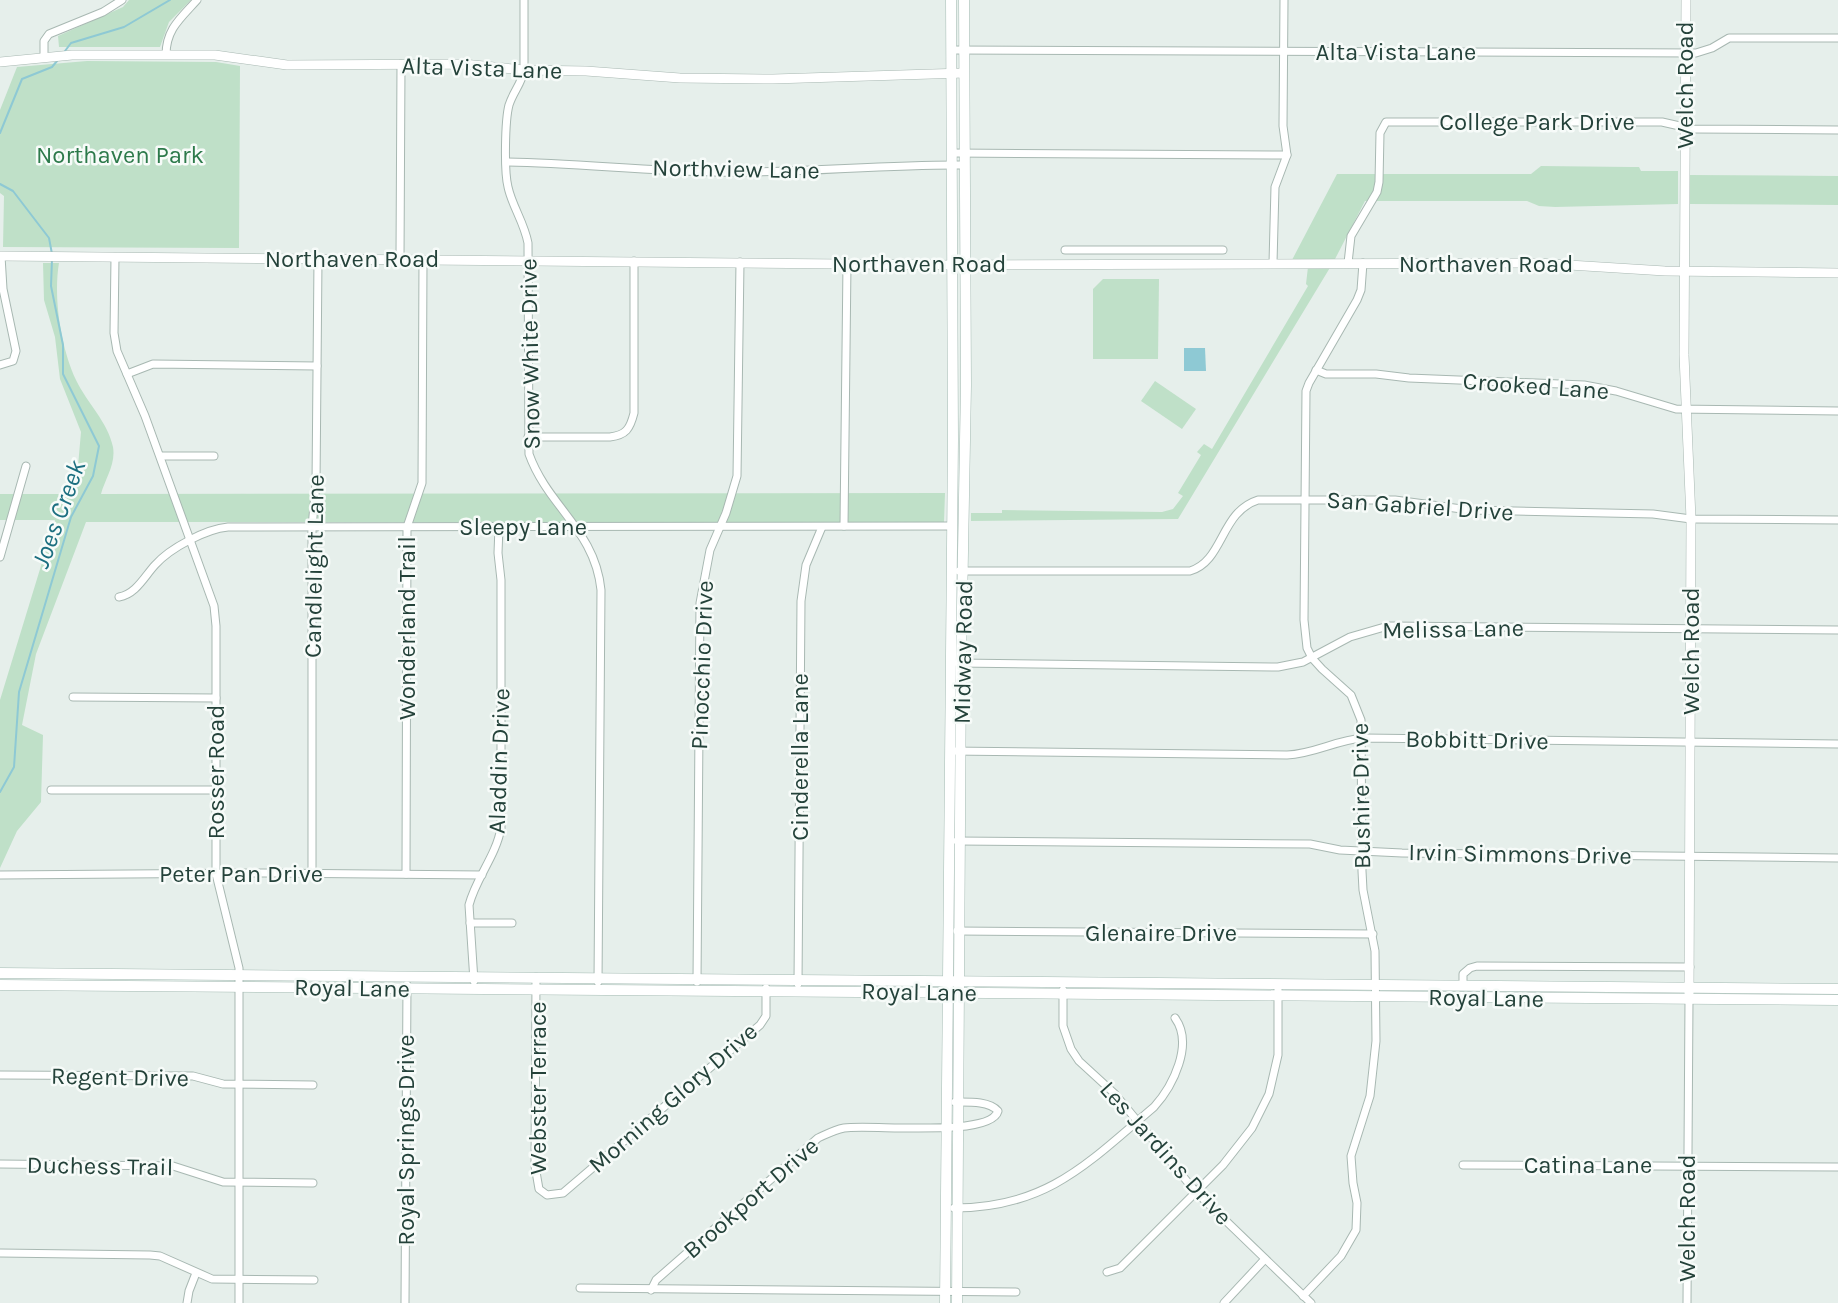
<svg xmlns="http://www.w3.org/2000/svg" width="1838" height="1303" font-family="Karla,sans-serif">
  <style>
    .green { fill: #bfe0c8 }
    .water { fill: #8ec9d4 }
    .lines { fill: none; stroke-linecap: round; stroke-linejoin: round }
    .stream { stroke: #8ec9d4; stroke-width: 2 }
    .minor-casing { stroke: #a8b8b2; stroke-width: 9 }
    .tertiary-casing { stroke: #a8b8b2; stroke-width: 10 }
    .secondary-casing { stroke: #a4bbb3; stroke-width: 11 }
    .minor { stroke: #fff; stroke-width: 7 }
    .tertiary { stroke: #fff; stroke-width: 9 }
    .secondary { stroke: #fff; stroke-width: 10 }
    .labels { text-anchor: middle; stroke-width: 5; stroke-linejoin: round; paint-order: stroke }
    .street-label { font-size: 24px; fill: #24423a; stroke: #f7fbf9 }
    .park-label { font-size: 24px; fill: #2d7a4b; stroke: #f7fbf9 }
    .water-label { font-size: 26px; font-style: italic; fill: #1c6f80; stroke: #f7fbf9 }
  </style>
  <rect width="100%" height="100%" fill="#e6efeb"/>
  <!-- green -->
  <g class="green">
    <path d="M 129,0 L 191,0 L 169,22 L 160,47 L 59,47 L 58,36 L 123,7 Z"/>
    <path d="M 87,61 L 216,62 L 240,66 L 239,248 L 3,247 L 4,196 L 0,193 L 0,110 L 17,67 Z"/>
    <path d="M 1541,166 L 1631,167 L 1639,167 L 1641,171 L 1678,171 L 1678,204 L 1555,207 L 1539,206 L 1527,201 L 1365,201 L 1334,261 L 1292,260 L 1337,174 L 1531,174 Z"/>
    <path d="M 1690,175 L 1838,176 L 1838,205 L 1690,204 Z"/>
    <path d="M 43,263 L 59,263 C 53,298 61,348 76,380 C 87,403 108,422 113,447 C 116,464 105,479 101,494 L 945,493 L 944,522 L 86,522 L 36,654 L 22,725 L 43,735 L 41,802 L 17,831 L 0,868 L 0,700 L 55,520 L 0,520 L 0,494 L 67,494 L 78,466 L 81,432 L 60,379 L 55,337 L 44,300 Z"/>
    <path d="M 1331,266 L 1178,519 L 971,521 L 971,513 L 1002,513 L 1002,510 L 1162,512 L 1173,509 L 1183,496 L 1178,493 L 1201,455 L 1197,452 L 1204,444 L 1212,449 L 1308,286 L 1306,284 L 1308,267 Z"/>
    <path d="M 1103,279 L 1159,279 L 1158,359 L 1093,359 L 1093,289 Z"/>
    <path d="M 1155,381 L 1196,409 L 1182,429 L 1141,401 Z"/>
  </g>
  <!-- water -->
  <path class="water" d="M 1184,348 L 1205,348 L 1206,371 L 1184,371 Z"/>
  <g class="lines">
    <!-- stream -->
    <g class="stream">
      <path d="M 65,51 L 71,43 L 124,27 L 170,0"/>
      <path d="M 0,133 L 22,79 L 52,67 L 57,61"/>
      <path d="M 0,184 L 13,191 L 49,238 L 52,254"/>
      <path d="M 0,792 L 14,767 L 19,692 L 71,517 L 93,476 L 99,446 L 63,374 L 63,345 L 51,286 L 52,259"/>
    </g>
    <defs>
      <g id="minor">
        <path d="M 524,0 L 524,70 C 522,83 513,92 509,105 C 505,120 504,171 508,187 C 512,206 524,222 528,243 L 529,454 C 548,507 595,530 601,590 L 598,982"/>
        <path d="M 951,50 L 1696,53 L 1712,48 L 1729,38 L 1838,38"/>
        <path d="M 166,55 C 166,29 181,18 197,0"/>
        <path d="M 44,57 L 44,41 L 49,34 L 103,12 L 122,0"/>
        <path d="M 952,153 L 1287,155"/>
        <path d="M 507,162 C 576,163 645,171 714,172 C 798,174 881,164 965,165"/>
        <path d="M 1065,250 L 1223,250"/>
        <path d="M 115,257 L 114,333 L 117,351 L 145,416 L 214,606 L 216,626 L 216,874 L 239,968 L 239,1303"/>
        <path d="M 400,259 L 401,64"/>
        <path d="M 1273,263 L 1275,187 L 1287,155 L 1283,126 L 1284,0"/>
        <path d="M 1348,263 L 1351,236 L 1377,192 L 1379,182 L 1380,133 L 1386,122 L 1662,122 L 1693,129 L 1838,130"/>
        <path d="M 0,365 L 13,361 L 16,351 L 3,289 L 1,256"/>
        <path d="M 1316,370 L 1326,374 L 1376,374 L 1409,378 L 1584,385 L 1616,391 L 1676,409 L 1838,411"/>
        <path d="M 127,374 L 153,364 L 317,366"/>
        <path d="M 528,437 L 610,437 C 626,435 630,429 634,413 L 634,261"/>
        <path d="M 161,456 L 214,456"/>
        <path d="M 844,526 L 847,263"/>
        <path d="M 0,557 L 26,466"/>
        <path d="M 959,571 L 1190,571 C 1224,561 1220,512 1258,500 L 1395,500 L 1469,510 L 1653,514 L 1691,519 L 1838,520"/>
        <path d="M 119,597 C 136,594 144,577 155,565 C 170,548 206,529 228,527 L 952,526"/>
        <path d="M 958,663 L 1278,667 L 1303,662 L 1350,637 L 1388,626 L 1838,630"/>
        <path d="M 73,697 L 216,698"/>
        <path d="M 950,751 L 1287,755 C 1314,754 1336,740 1363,738 L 1838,744"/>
        <path d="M 51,790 L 216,790"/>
        <path d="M 957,841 L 1310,844 L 1340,850 L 1402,853 L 1838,858"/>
        <path d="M 312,873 L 312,527 L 316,484 L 318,259"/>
        <path d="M 406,874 L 407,527 L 422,483 L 423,260"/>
        <path d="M 0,875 L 264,873 L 482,875"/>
        <path d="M 470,923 L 512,923"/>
        <path d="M 957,931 L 1373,934"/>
        <path d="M 536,977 L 535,1166 L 539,1189 L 547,1195 L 563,1193 L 760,1025 L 766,1016 L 766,988"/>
        <path d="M 474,981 L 469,905 C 476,878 496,856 501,828 L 501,580 L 498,553 L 499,527"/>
        <path d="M 697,982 L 700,603 L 710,550 L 726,513 L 737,476 L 740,262"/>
        <path d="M 798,984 L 801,601 L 806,565 L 822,527"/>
        <path d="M 1463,986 L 1463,974 L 1470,968 L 1477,966 L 1690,967"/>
        <path d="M 1063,990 L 1063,1026 L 1071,1049 L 1079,1061 L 1115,1094 L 1195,1191 L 1311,1303"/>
        <path d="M 0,1075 L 193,1076 L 223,1084 L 313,1085"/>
        <path d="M 0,1164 L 173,1166 L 223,1182 L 313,1183"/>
        <path d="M 1463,1165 L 1838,1167"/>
        <path d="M 954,1208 C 1047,1208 1088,1163 1154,1107 C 1173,1086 1194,1044 1175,1018"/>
        <path d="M 0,1253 L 150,1255 L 160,1256 L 212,1279 L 314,1280"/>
        <path d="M 1107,1272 L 1120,1268 L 1223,1165 L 1252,1128 L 1269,1094 L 1278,1055 L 1278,984"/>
        <path d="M 580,1288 L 1016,1292"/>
        <path d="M 651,1290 L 656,1280 L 818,1138 C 827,1134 834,1130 844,1128 C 869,1124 991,1138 998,1111 C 989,1101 969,1102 955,1102"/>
        <path d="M 1303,1296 L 1341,1256 L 1356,1230 L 1357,1203 L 1353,1183 L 1351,1156 L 1370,1096 L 1376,1041 L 1375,951 L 1363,890 L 1362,871 L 1361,720 L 1351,695 L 1322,669 L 1312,658 L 1307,648 L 1304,620 L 1306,391 L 1309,383 L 1357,300 L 1361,290 L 1363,263"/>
        <path d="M 187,1303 L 189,1291 L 196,1273"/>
        <path d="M 405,1303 L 407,985"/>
        <path d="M 1224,1303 L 1265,1259"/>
        <path d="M 1687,1303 L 1689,1000"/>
      </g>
      <g id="tertiary">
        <path d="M 1686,0 L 1684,355 L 1691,519 L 1689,1000"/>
        <path d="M 0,62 L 72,55 L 215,55 L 287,65 L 463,64 L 524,70 L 586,71 L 680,78 L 773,79 L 964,73"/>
        <path d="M 0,256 L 952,265 L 1537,263 L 1665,271 L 1838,273"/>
      </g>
      <g id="secondary">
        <path d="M 0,973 L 1838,989"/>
        <path d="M 0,985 L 1838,1000"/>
        <path d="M 945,1303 L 953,439 L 951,0"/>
        <path d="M 957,1303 L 961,663 L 966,385 L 964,0"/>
      </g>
    </defs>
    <!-- minor casing -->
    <use href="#minor" class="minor-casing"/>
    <!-- tertiary casing -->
    <use href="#tertiary" class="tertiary-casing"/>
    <!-- secondary casing -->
    <use href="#secondary" class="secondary-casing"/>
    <!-- minor -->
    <use href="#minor" class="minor"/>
    <!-- tertiary -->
    <use href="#tertiary" class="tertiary"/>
    <!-- secondary -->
    <use href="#secondary" class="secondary"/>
  </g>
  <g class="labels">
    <!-- street labels -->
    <g class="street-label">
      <text x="1396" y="60">Alta Vista Lane</text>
      <text transform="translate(482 68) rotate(2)" y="8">Alta Vista Lane</text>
      <text transform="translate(1685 85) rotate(-90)" y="8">Welch Road</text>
      <text x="1537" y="130">College Park Drive</text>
      <text transform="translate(736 169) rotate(1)" y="8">Northview Lane</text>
      <text x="352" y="267">Northaven Road</text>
      <text x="919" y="272">Northaven Road</text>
      <text x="1486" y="272">Northaven Road</text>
      <text transform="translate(530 354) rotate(-91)" y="8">Snow White Drive</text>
      <text transform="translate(1536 386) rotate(4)" y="8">Crooked Lane</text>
      <text transform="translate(1420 506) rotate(4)" y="8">San Gabriel Drive</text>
      <text x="523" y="535">Sleepy Lane</text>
      <text transform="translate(314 566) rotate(-89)" y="8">Candlelight Lane</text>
      <text transform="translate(407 628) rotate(-90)" y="8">Wonderland Trail</text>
      <text transform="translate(1453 629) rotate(-1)" y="8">Melissa Lane</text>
      <text transform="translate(1691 651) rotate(-90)" y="8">Welch Road</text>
      <text transform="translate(963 652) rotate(-89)" y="8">Midway Road</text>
      <text transform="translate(702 665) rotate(-88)" y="8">Pinocchio Drive</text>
      <text transform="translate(1477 740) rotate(1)" y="8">Bobbitt Drive</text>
      <text transform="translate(800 757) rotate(-90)" y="8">Cinderella Lane</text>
      <text transform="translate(499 761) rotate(-88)" y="8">Aladdin Drive</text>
      <text transform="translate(216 772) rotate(-90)" y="8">Rosser Road</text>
      <text transform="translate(1361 796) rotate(-91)" y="8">Bushire Drive</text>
      <text transform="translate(1520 854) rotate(1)" y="8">Irvin Simmons Drive</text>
      <text x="241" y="882">Peter Pan Drive</text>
      <text x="1161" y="941">Glenaire Drive</text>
      <text transform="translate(352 988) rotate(1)" y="8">Royal Lane</text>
      <text transform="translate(919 992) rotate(1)" y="8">Royal Lane</text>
      <text transform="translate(1486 998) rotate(1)" y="8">Royal Lane</text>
      <text transform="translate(120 1077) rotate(1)" y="8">Regent Drive</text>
      <text transform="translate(538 1088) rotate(-90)" y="8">Webster Terrace</text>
      <text transform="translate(673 1098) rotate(-41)" y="8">Morning Glory Drive</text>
      <text transform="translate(406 1140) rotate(-90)" y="8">Royal Springs Drive</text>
      <text transform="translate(1166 1153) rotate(48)" y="8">Les Jardins Drive</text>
      <text x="1588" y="1173">Catina Lane</text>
      <text transform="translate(100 1166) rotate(1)" y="8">Duchess Trail</text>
      <text transform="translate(751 1198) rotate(-41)" y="8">Brookport Drive</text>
      <text transform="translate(1687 1218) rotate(-90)" y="8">Welch Road</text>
    </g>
    <!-- park labels -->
    <g class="park-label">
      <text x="120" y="163">Northaven Park</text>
    </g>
    <!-- water labels -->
    <g class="water-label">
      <text transform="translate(58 514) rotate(-70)" y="9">Joes Creek</text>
    </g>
  </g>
</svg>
